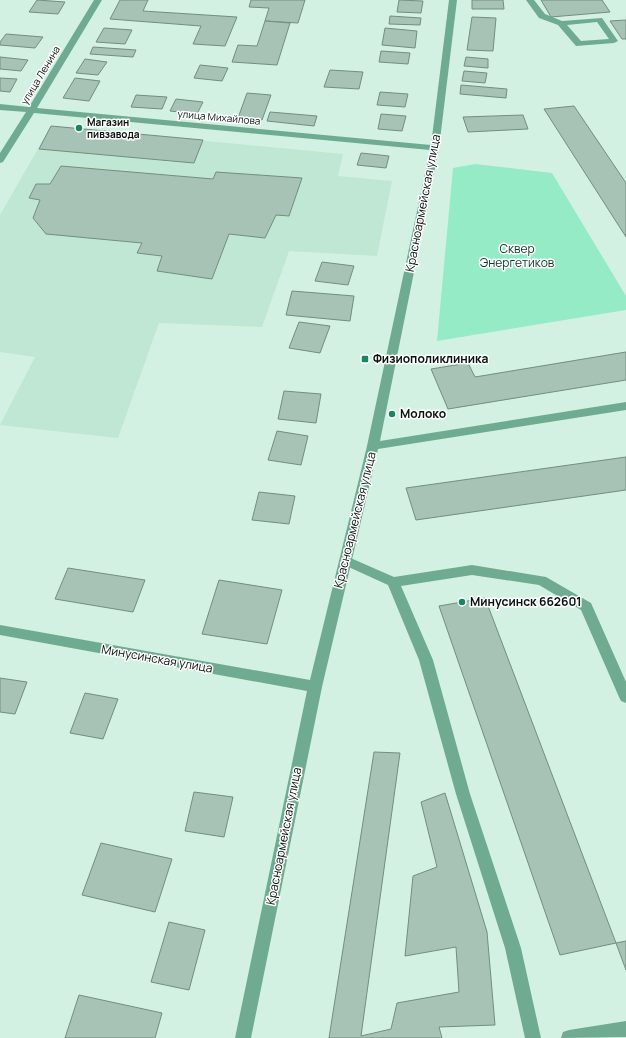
<svg xmlns="http://www.w3.org/2000/svg" width="626" height="1038" font-family="Manrope,sans-serif">
  <style>
    .built { fill: #c0e7d4 }
    .green { fill: #95ebc6 }
    .building { fill: #a6c3b5; stroke: #728e81 }
    .lines { fill: none; stroke-linecap: round; stroke-linejoin: round }
    .lane { fill: #6fab91; fill-rule: evenodd }
    .street { fill: #6fab91; fill-rule: evenodd }
    .poi-dot { fill: #1a8562; stroke: #fff; stroke-width: 1.5 }
    .labels { text-anchor: middle; stroke-width: 3; stroke-linejoin: round; paint-order: stroke }
    .far-street-label { font-size: 10px; fill: #08120d; stroke: #fff }
    .far-poi-label { font-size: 10px; font-weight: bold; fill: #08120d; stroke: #fff; text-anchor: start }
    .street-label { font-size: 12px; fill: #08120d; stroke: #fff }
    .park-label { font-size: 12px; fill: #0b3627; stroke: #fff }
    .poi-label { font-size: 12px; font-weight: bold; fill: #08120d; stroke: #fff; text-anchor: start }
  </style>
  <rect width="100%" height="100%" fill="#d2f1e2"/>
  <!-- built -->
  <path class="built" d="M 51,126 L 343,154 L 338,176 L 392,181 L 377,256 L 289,251 L 262,327 L 159,323 L 118,438 L 0,425 L 35,357 L 0,352 L 0,215 Z"/>
  <!-- green -->
  <path class="green" d="M 475,164 L 552,173 L 626,296 L 626,310 L 437,341 L 453,168 Z"/>
  <!-- building -->
  <g class="building">
    <path d="M 37,0 L 65,2 L 58,14 L 29,12 Z"/>
    <path d="M 120,0 L 148,0 L 143,11 L 237,17 L 225,46 L 193,44 L 201,26 L 110,19 Z"/>
    <path d="M 251,0 L 305,0 L 298,23 L 265,21 L 269,8 L 249,7 Z"/>
    <path d="M 399,0 L 423,1 L 421,13 L 397,12 Z"/>
    <path d="M 472,0 L 503,0 L 504,9 L 472,9 Z"/>
    <path d="M 541,0 L 602,0 L 610,12 L 551,17 Z"/>
    <path d="M 390,16 L 421,18 L 420,25 L 389,24 Z"/>
    <path d="M 472,17 L 496,18 L 493,51 L 467,50 Z"/>
    <path d="M 626,20 L 626,39 L 622,39 L 610,21 Z"/>
    <path d="M 265,21 L 290,23 L 277,65 L 232,62 L 238,45 L 257,46 Z"/>
    <path d="M 104,28 L 132,30 L 125,44 L 96,42 Z"/>
    <path d="M 385,28 L 417,31 L 415,48 L 382,45 Z"/>
    <path d="M 6,34 L 43,37 L 35,48 L 0,45 L 0,42 Z"/>
    <path d="M 93,47 L 136,50 L 133,57 L 90,54 Z"/>
    <path d="M 381,51 L 410,53 L 408,64 L 379,62 Z"/>
    <path d="M 0,57 L 28,60 L 21,71 L 0,69 Z"/>
    <path d="M 466,57 L 488,59 L 488,68 L 464,66 Z"/>
    <path d="M 85,59 L 107,62 L 98,75 L 76,73 Z"/>
    <path d="M 200,65 L 228,68 L 222,81 L 194,78 Z"/>
    <path d="M 330,70 L 363,72 L 359,89 L 324,87 Z"/>
    <path d="M 464,71 L 487,73 L 485,83 L 462,81 Z"/>
    <path d="M 0,78 L 17,79 L 10,92 L 0,91 Z"/>
    <path d="M 75,78 L 100,81 L 89,101 L 63,98 Z"/>
    <path d="M 461,85 L 507,89 L 506,98 L 460,94 Z"/>
    <path d="M 380,92 L 408,94 L 405,107 L 377,105 Z"/>
    <path d="M 247,93 L 271,95 L 262,120 L 238,118 Z"/>
    <path d="M 136,95 L 167,97 L 162,109 L 131,107 Z"/>
    <path d="M 176,99 L 203,102 L 197,114 L 170,111 Z"/>
    <path d="M 574,106 L 626,183 L 626,237 L 544,109 Z"/>
    <path d="M 270,112 L 317,116 L 314,126 L 267,121 Z"/>
    <path d="M 381,114 L 406,116 L 402,131 L 378,129 Z"/>
    <path d="M 523,115 L 528,129 L 468,132 L 463,117 Z"/>
    <path d="M 51,126 L 203,140 L 194,163 L 39,149 Z"/>
    <path d="M 361,153 L 389,156 L 386,168 L 357,165 Z"/>
    <path d="M 61,166 L 213,179 L 216,172 L 302,178 L 289,216 L 276,215 L 265,238 L 229,234 L 212,279 L 157,271 L 162,256 L 137,253 L 142,243 L 46,234 L 33,218 L 40,200 L 29,198 L 36,184 L 50,184 Z"/>
    <path d="M 322,262 L 354,266 L 348,285 L 315,281 Z"/>
    <path d="M 292,291 L 354,296 L 350,321 L 286,315 Z"/>
    <path d="M 299,322 L 330,326 L 320,353 L 289,348 Z"/>
    <path d="M 626,352 L 626,380 L 448,409 L 431,369 L 468,363 L 475,377 Z"/>
    <path d="M 284,391 L 321,394 L 316,423 L 278,419 Z"/>
    <path d="M 277,431 L 308,436 L 301,465 L 268,460 Z"/>
    <path d="M 626,457 L 626,490 L 416,520 L 406,488 Z"/>
    <path d="M 259,492 L 295,496 L 289,524 L 252,520 Z"/>
    <path d="M 68,568 L 145,580 L 133,612 L 55,599 Z"/>
    <path d="M 219,580 L 282,590 L 267,644 L 202,634 Z"/>
    <path d="M 485,598 L 616,943 L 560,955 L 439,606 Z"/>
    <path d="M 0,678 L 27,682 L 15,714 L 0,712 Z"/>
    <path d="M 85,693 L 118,699 L 103,739 L 70,733 Z"/>
    <path d="M 374,752 L 400,753 L 361,1036 L 391,1029 L 397,1003 L 459,992 L 456,947 L 405,956 L 413,876 L 437,867 L 421,802 L 445,793 L 487,932 L 495,1025 L 439,1027 L 442,1038 L 329,1038 Z"/>
    <path d="M 194,792 L 233,797 L 224,837 L 185,831 Z"/>
    <path d="M 101,843 L 172,859 L 155,912 L 82,895 Z"/>
    <path d="M 169,922 L 205,930 L 189,990 L 151,982 Z"/>
    <path d="M 626,941 L 626,970 L 616,943 Z"/>
    <path d="M 79,995 L 162,1013 L 155,1038 L 65,1038 Z"/>
  </g>
  <g class="lines">
    <!-- lane -->
    <g class="lane">
      <path d="M 526,0 L 534,0 L 545,14 L 562,21 L 602,18 L 618,41 L 614,43 L 576,46 L 558,25 L 539,18 ZM 597,22 L 609,39 L 581,41 L 567,25 Z"/>
      <path d="M 346,556 L 394,577 L 472,565 L 546,577 L 591,603 L 626,682 L 626,703 L 621,701 L 619,697 L 581,610 L 539,585 L 472,575 L 401,586 L 433,660 L 470,794 L 521,948 L 541,1038 L 525,1038 L 505,948 L 456,794 L 419,660 L 388,585 L 342,564 L 340,561 L 342,558 Z"/>
      <path d="M 626,1021 L 626,1037 L 561,1038 L 563,1032 L 569,1030 Z"/>
    </g>
    <!-- street -->
    <path class="street" d="M 94,0 L 102,0 L 37,108 L 431,145 L 449,0 L 457,0 L 439,148 L 380,441 L 626,402 L 626,410 L 378,449 L 322,687 L 251,1038 L 235,1038 L 307,691 L 0,635 L 0,625 L 310,680 L 367,446 L 430,150 L 34,113 L 3,162 L 0,163 L 0,153 L 26,112 L 0,110 L 0,104 L 29,107 Z"/>
  </g>
  <!-- markers -->
  <g class="poi-dot">
    <circle cx="79" cy="128" r="4"/>
    <rect x="361" y="355" width="8" height="8" rx="2"/>
    <circle cx="392" cy="414" r="4"/>
    <circle cx="462" cy="602" r="4"/>
  </g>
  <g class="labels">
    <!-- far-street labels -->
    <g class="far-street-label">
      <text transform="translate(40 75) rotate(-59)" y="4">улица Ленина</text>
      <text transform="translate(219 117) rotate(5)" y="4">улица Михайлова</text>
    </g>
    <!-- far-poi labels -->
    <g class="far-poi-label">
      <text x="87" y="126">Магазин<tspan x="87" dy="12">пивзавода</tspan></text>
    </g>
    <!-- street labels -->
    <g class="street-label">
      <text transform="translate(423 203) rotate(-79)" y="4">Красноармейская улица</text>
      <text transform="translate(355 520) rotate(-76)" y="4">Красноармейская улица</text>
      <text transform="translate(157 659) rotate(10)" y="4">Минусинская улица</text>
      <text transform="translate(284 836) rotate(-79)" y="4">Красноармейская улица</text>
    </g>
    <!-- park labels -->
    <g class="park-label">
      <text x="517" y="253">Сквер<tspan x="517" dy="14">Энергетиков</tspan></text>
    </g>
    <!-- poi labels -->
    <g class="poi-label">
      <text x="373" y="363">Физиополиклиника</text>
      <text x="400" y="418">Молоко</text>
      <text x="470" y="606">Минусинск 662601</text>
    </g>
  </g>
</svg>
